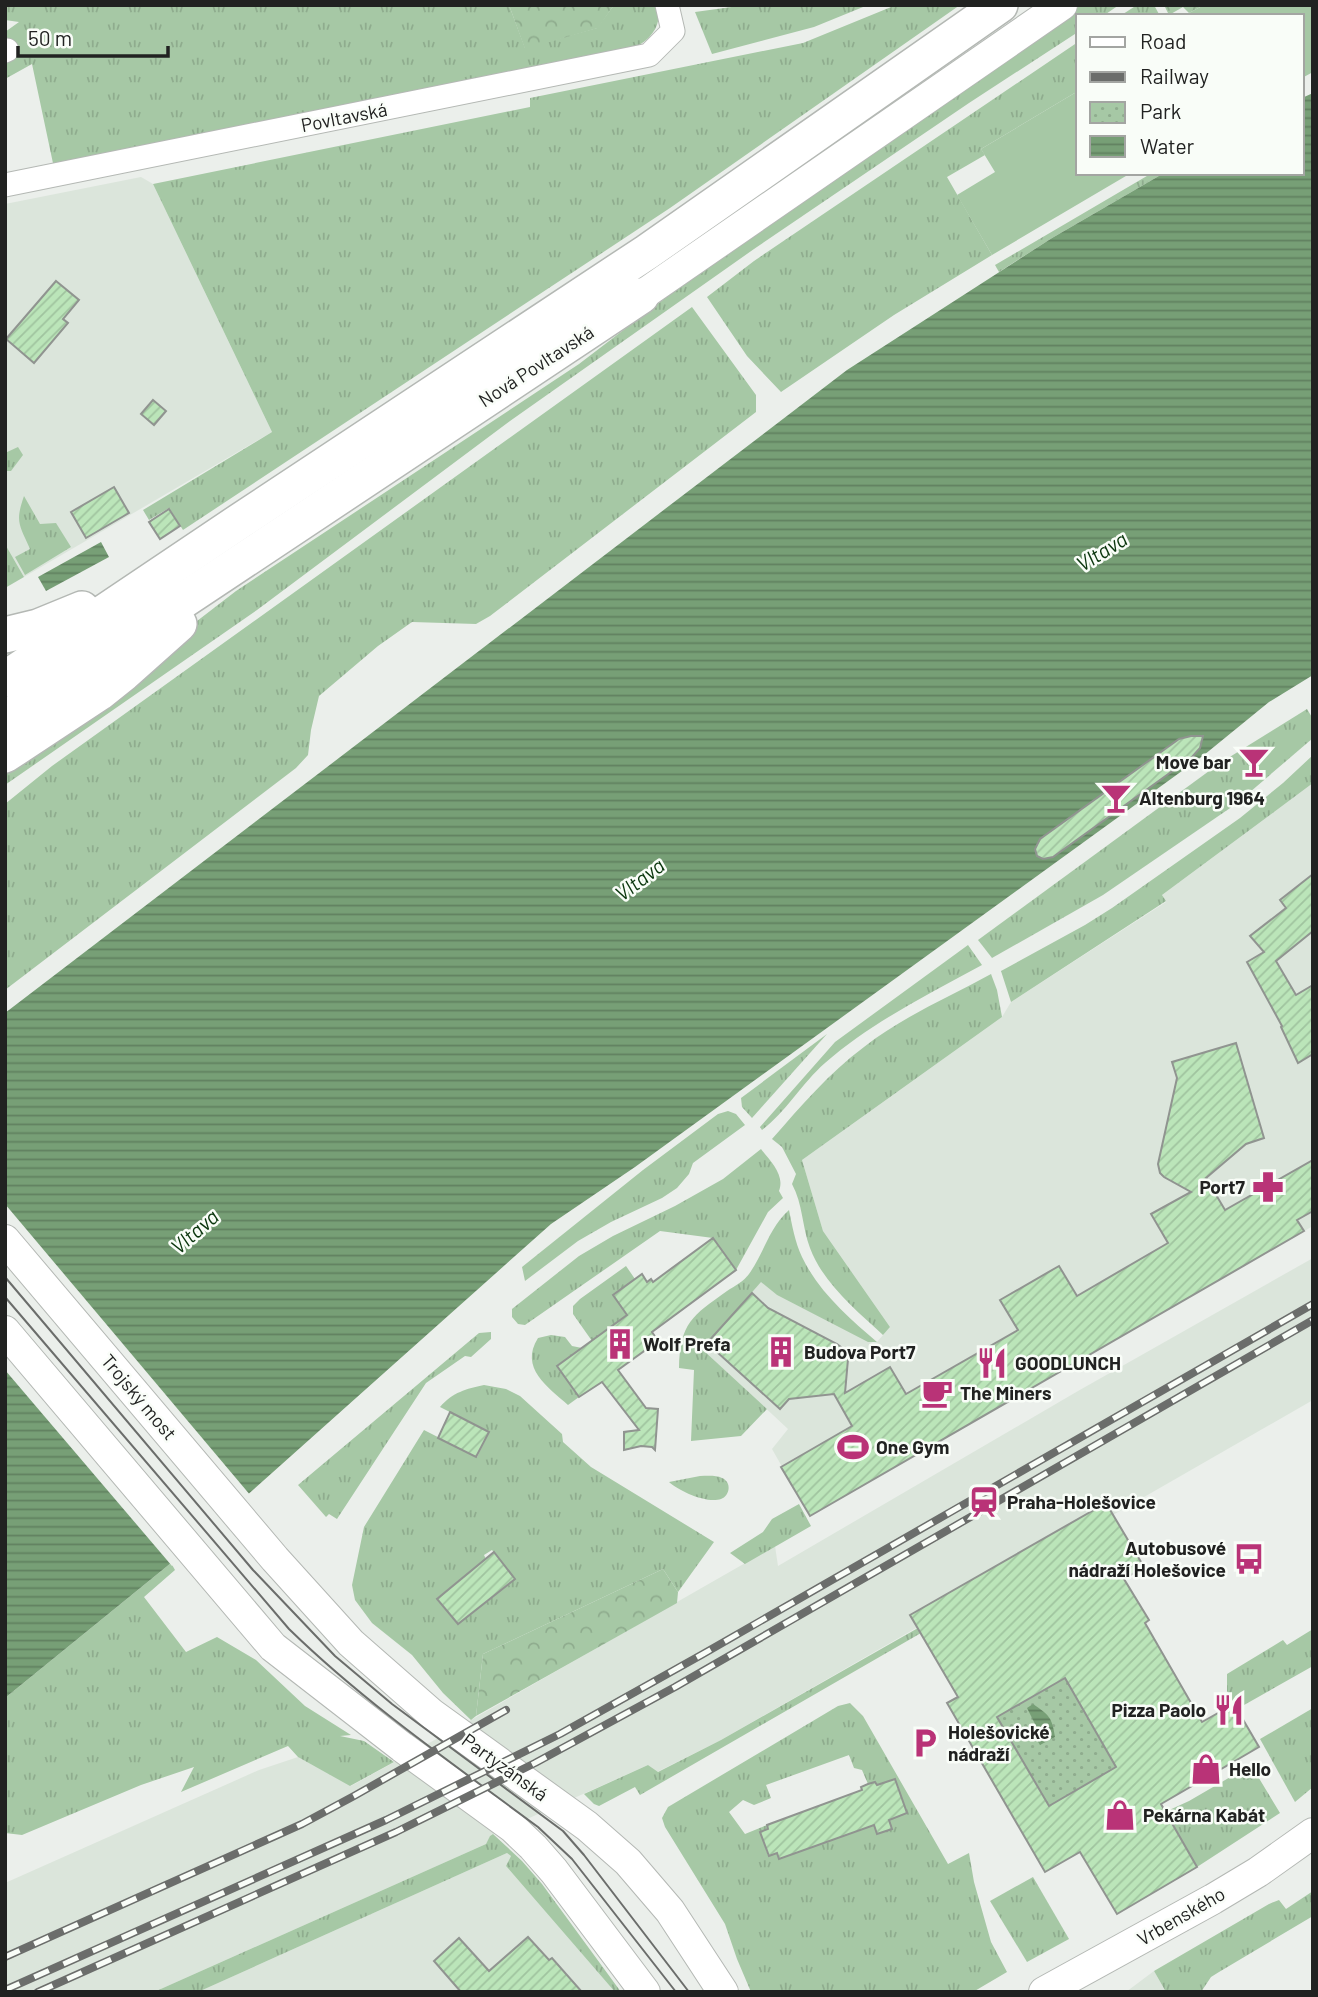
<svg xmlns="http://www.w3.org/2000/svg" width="1318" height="1997" font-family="Barlow,sans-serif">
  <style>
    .built { fill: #dbe5db }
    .grass { fill: url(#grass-tufts); fill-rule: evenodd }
    .forest { fill: url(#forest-crowns) }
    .park { fill: url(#park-dots) }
    .garden { fill: #a6c8a5 }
    .water { fill: url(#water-rules) }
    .pier { fill: #ebefeb }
    .building { fill: url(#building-hatch); stroke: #909490; stroke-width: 2; fill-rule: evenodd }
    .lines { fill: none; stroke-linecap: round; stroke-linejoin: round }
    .minor-casing { stroke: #b4b8b4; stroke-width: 25 }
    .major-casing { stroke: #b4b8b4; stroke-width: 32 }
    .highway-casing { stroke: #b4b8b4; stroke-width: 38 }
    .minor { stroke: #fff; stroke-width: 23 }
    .major { stroke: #fff; stroke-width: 30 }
    .highway { stroke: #fff; stroke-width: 35 }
    .tram { stroke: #6b6d6b; stroke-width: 2 }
    .rail-casing { stroke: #6b6d6b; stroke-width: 8 }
    .rail { stroke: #f9fdf8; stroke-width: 5; stroke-dasharray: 16; stroke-linecap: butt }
    .labels { text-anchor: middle; stroke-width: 5; stroke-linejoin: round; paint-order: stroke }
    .street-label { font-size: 19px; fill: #212221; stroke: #f9fdf8 }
    .poi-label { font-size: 19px; font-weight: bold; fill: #212221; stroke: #f9fdf8; text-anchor: start }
    .water-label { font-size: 21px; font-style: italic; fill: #0a360d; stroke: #f9fdf8 }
  </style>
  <defs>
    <pattern id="grass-tufts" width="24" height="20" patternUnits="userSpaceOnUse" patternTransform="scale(1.75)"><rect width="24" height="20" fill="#a6c8a5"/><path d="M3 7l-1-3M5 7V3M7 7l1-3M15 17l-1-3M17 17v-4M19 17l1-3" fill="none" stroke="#8fac8e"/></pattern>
    <pattern id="forest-crowns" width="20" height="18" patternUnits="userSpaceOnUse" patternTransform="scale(1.75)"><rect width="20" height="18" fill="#a6c8a5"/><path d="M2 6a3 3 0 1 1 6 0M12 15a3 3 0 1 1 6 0" fill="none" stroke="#8fac8e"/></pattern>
    <pattern id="park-dots" width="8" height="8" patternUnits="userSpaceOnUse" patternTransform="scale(1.75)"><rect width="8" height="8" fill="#a6c8a5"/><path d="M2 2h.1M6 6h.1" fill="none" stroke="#8fac8e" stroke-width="1.8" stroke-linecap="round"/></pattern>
    <pattern id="water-rules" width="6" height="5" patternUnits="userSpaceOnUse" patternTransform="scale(1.75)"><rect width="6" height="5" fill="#779f76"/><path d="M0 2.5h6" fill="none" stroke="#618160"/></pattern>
    <pattern id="building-hatch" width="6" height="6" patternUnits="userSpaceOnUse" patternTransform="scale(1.75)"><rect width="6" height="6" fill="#bbe5b9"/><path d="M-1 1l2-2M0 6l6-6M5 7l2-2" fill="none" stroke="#a0c49f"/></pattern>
  </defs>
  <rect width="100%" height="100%" fill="#ebefeb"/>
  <!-- built -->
  <g class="built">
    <path d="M 141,177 L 153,184 L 272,432 L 24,577 L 5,544 L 5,204 Z"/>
    <path d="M 1313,783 L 1313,1226 L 810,1516 L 772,1449 L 788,1429 L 702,1349 L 747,1276 L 762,1282 L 777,1295 L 873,1343 L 877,1342 L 890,1327 L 823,1231 L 802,1160 L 1002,1017 L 1011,1002 L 1166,902 L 1162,895 Z"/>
    <path d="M 1313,1258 L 1313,1400 L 721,1740 L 657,1772 L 648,1765 L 491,1835 L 486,1844 L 154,1992 L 5,1992 L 5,1883 L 259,1770 L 298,1757 L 351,1786 L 471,1720 L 775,1546 L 778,1566 L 1078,1391 Z"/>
    <path d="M 507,1853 L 511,1856 L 506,1866 L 615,1992 L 198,1992 Z"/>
    <path d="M 1154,1971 L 1166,1992 L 1126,1992 Z"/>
  </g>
  <!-- grass -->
  <g class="grass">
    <path d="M 5,5 L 509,5 L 525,48 L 597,28 L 614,5 L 657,5 C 663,24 652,38 636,47 L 401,93 L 54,168 L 32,64 L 5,79 L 5,32 L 19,22 L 5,20 Z"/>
    <path d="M 746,5 L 868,5 L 814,27 L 712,54 L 695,12 Z"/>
    <path d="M 896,5 L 960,5 L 670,208 L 183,530 L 169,508 L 149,520 L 143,510 L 272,432 L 153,184 L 530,107 L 530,98 L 803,43 Z"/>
    <path d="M 1081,5 L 1119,5 L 1103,16 L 1078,16 L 1078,32 L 969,103 L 754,249 L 510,421 L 257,610 L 5,785 L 5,769 L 236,591 L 579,364 L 681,286 Z"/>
    <path d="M 1137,5 L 1154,5 L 1160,16 L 1120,16 Z"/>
    <path d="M 1078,42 L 1078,91 L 981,149 L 985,155 L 947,177 L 992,255 L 894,315 L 781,392 L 747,356 L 707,297 L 754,261 Z"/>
    <path d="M 1152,173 L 1164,173 L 1052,238 L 999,272 L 995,265 Z"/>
    <path d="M 692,307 L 756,395 L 756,412 L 490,616 L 476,624 L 412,622 L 378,646 L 319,696 L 311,730 L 308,755 L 296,768 L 5,990 L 5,804 L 52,766 Z"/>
    <path d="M 18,447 L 23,455 L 11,471 L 5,471 L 5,453 Z"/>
    <path d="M 24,496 L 40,524 L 56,523 L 71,547 L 25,575 L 15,557 L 30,549 C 19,524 15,522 24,496 Z"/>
    <path d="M 5,544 L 24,577 L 5,588 Z"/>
    <path d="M 1307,709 L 1313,719 L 1313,738 L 1236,804 L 1103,895 L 992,958 L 978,940 L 1220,763 Z"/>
    <path d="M 1313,755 L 1313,783 L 1162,895 L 1166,901 L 1011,1002 L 1001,971 L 1085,925 L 1112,908 L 1240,818 L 1283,783 Z"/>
    <path d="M 968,945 L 982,965 C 927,995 872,1022 825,1063 C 802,1083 786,1112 762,1130 L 760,1127 L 835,1042 Z"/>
    <path d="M 991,974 L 997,990 L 1002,1017 L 802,1160 L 823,1231 L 890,1327 L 883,1335 C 856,1310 823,1283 810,1248 C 802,1227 803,1204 792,1184 L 796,1174 L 782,1147 L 772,1139 C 801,1106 829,1073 864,1047 C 902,1017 949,997 991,974 Z"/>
    <path d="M 827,1034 L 752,1118 L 742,1107 L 741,1098 Z"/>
    <path d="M 728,1111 L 736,1114 L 745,1125 L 693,1163 L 689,1174 L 677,1188 L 662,1198 L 611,1222 L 578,1241 L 525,1281 L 522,1267 L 643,1170 L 718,1114 Z"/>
    <path d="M 761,1149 C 771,1162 785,1175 779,1191 L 783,1198 L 768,1212 L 736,1270 L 713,1238 L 660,1231 L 525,1325 L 518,1324 L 512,1317 L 512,1309 L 579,1256 L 613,1236 L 675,1206 L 723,1179 Z"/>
    <path d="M 789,1210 C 792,1225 795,1242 802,1257 C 818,1291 849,1318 877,1342 L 868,1342 L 777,1295 L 761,1282 L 702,1349 L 767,1409 L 741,1436 L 691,1441 L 694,1370 L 679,1368 C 680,1323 692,1316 727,1291 C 735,1286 744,1281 749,1274 C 764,1253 769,1228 789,1210 Z"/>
    <path d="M 626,1266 L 635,1279 L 613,1295 L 627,1315 L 592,1341 L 573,1314 L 573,1306 L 580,1299 Z"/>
    <path d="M 491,1332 L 491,1339 L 471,1357 L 465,1356 L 426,1383 L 337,1519 L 329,1514 L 326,1517 L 298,1485 L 479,1333 Z"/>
    <path d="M 551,1335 L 565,1337 L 572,1346 L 582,1348 L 557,1366 L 579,1397 L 568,1405 C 548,1387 519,1368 538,1338 Z"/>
    <path d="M 484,1385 L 506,1389 L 520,1396 L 562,1434 L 563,1442 L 591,1467 L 714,1542 L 678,1592 L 663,1569 L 483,1654 L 476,1716 L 471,1720 L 443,1693 L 412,1655 L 372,1623 L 355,1600 L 352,1585 L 364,1527 L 424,1430 L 477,1457 L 489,1432 L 440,1407 C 453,1392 466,1389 484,1385 ZM 492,1550 L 515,1579 L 458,1624 L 437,1598 L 486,1559 L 484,1555 Z"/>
    <path d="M 700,1476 C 707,1476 716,1475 722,1478 C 732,1482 730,1496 721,1499 C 707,1504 679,1491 669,1482 Z"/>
    <path d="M 799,1504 L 811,1526 L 745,1564 L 730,1553 L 763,1532 L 772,1519 Z"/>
    <path d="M 171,1563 L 175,1570 L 144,1597 L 186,1652 L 217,1637 L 256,1660 L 305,1706 L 351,1735 L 340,1736 L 364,1741 L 394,1762 L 350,1786 L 298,1757 L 288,1746 L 181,1792 L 194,1767 L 141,1785 L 22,1835 L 5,1833 L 5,1698 Z"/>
    <path d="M 918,1628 L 921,1633 L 640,1795 L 635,1787 L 599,1806 L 594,1804 L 584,1794 L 648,1765 L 658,1772 L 721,1740 Z"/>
    <path d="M 1313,1629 L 1313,1666 L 1237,1709 L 1227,1691 L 1227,1674 L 1283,1640 L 1287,1645 Z"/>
    <path d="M 850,1703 L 863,1716 L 948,1864 L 969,1853 L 974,1882 L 991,1942 L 1007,1972 L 973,1992 L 751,1992 L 737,1959 L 725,1924 L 665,1827 L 662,1818 L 668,1807 L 838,1706 ZM 849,1755 L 854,1768 L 862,1770 L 868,1784 L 875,1782 L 877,1785 L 895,1779 L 907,1812 L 889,1820 L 892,1829 L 878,1834 L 874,1825 L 779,1859 L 777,1853 L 768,1855 L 760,1832 L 768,1829 L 767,1825 L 745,1834 L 729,1812 L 743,1800 L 754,1805 L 771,1798 L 766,1785 Z"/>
    <path d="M 1313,1708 L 1313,1787 L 1295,1802 L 1260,1739 Z"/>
    <path d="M 1251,1765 L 1280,1813 L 1197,1867 L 1165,1812 L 1189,1801 Z"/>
    <path d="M 493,1834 L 522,1861 L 542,1884 L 621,1992 L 615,1992 L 506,1866 L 511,1856 L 507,1853 L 198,1992 L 154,1992 L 486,1844 L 490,1836 Z"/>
    <path d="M 1033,1877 L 1069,1939 L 1027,1962 L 990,1901 Z"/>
    <path d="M 1313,1891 L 1313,1916 L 1219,1972 L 1211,1977 L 1201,1992 L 1166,1992 L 1154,1971 L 1269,1904 L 1279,1900 L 1286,1909 Z"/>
  </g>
  <!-- forest -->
  <g class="forest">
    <path d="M 509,5 L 614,5 L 598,28 L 525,49 Z"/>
    <path d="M 1164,5 L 1204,5 L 1189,13 L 1183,7 L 1169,15 Z"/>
    <path d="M 663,1569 L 678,1592 L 677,1603 L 476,1716 L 483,1654 Z"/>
  </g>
  <!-- park -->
  <path class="park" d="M 1065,1678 L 1116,1767 L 1049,1806 L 997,1717 Z"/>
  <!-- garden -->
  <g class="garden">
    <path d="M 1204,5 L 1313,5 L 1313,72 L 1302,78 L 1302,16 L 1190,16 L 1189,13 Z"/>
    <path d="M 1078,91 L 1078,173 L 1131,173 L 992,255 L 957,195 L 995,172 L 981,149 Z"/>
  </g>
  <!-- water -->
  <g class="water">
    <path d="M 1313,93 L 1313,675 L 1269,702 L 1204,755 L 635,1167 L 551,1224 L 171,1563 L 5,1698 L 5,1013 L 847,370 L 1052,238 L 1164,173 L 1302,173 L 1302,98 Z"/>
    <path d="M 101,542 L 109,557 L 46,591 L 38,577 Z"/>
    <path d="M 1033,1704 C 1049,1715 1052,1717 1055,1737 L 1040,1745 C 1036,1738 1032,1732 1035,1724 L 1027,1708 Z"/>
  </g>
  <!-- pier -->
  <path class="pier" d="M 5,1204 L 251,1496 L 172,1566 L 5,1370 Z"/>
  <!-- building -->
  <g class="building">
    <path d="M 56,281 L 79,300 L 63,319 L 68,323 L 34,363 L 6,339 Z"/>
    <path d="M 153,400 L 166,411 L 154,425 L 141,414 Z"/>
    <path d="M 114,487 L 129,513 L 86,538 L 71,512 Z"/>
    <path d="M 169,509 L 180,526 L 160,539 L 149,522 Z"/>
    <path d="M 1191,736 L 1203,736 L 1200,748 L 1192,757 L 1053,857 L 1043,859 L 1037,856 L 1035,849 L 1040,839 L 1179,739 Z"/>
    <path d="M 1313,874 L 1313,931 L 1276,961 L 1296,995 L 1313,985 L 1313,1054 L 1298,1063 L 1281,1027 L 1282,1026 L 1247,962 L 1264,952 L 1250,936 L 1286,908 L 1280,900 Z"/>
    <path d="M 1236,1043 L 1264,1138 L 1246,1144 L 1206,1178 L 1225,1210 L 1313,1160 L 1313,1211 L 1297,1220 L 1304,1231 L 810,1516 L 781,1467 L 852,1426 L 834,1394 L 789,1399 L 780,1409 L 707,1343 L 752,1293 L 768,1308 L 837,1344 L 845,1350 L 848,1359 L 845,1393 L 890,1367 L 906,1394 L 1018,1330 L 1000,1300 L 1059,1266 L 1077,1296 L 1168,1243 L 1151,1214 L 1191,1192 L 1164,1177 L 1160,1173 L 1158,1164 L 1177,1078 L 1172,1062 Z"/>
    <path d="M 713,1238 L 736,1270 L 652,1332 L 658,1341 L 618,1370 L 646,1408 L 658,1409 L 655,1450 L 652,1447 L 641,1446 L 624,1450 L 624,1432 L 639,1430 L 602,1382 L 579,1397 L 557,1366 L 627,1315 L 613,1295 L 642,1274 L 647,1282 L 651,1279 L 653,1282 Z"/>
    <path d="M 450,1412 L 489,1432 L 476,1457 L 438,1438 Z"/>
    <path d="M 1106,1503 L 1144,1567 L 1124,1579 L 1149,1620 L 1145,1623 L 1202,1722 L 1234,1704 L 1259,1747 L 1161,1804 L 1197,1867 L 1117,1914 L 1080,1852 L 1045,1872 L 947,1703 L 958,1697 L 910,1615 ZM 1065,1678 L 1116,1767 L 1049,1806 L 997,1717 Z"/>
    <path d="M 494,1552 L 515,1579 L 458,1624 L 437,1599 Z"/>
    <path d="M 895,1779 L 907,1813 L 889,1820 L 892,1829 L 877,1834 L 874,1825 L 779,1859 L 777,1853 L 769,1856 L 760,1832 L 768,1829 L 767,1825 L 862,1790 L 861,1787 L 868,1784 L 875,1782 L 877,1785 Z"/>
    <path d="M 528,1937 L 549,1960 L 552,1958 L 582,1992 L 461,1992 L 434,1961 L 459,1938 L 489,1971 Z"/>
  </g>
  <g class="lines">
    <defs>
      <g id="minor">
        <path d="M 5,51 L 7,50"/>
        <path d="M 5,185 L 649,55 L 673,31 L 667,5"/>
      </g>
      <g id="major">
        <path d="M 641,296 L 1062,5"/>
        <path d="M 5,1240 L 275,1559 L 351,1643 L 432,1714 L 587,1826 L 628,1862 L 670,1911 L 723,1992"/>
        <path d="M 5,1331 L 273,1647 L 402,1747 L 512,1827 L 533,1847 L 554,1871 L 645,1992"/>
        <path d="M 1044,1992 L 1213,1899 L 1258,1872 L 1313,1833"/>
      </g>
      <g id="highway">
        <path d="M 5,635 L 38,627 L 82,609"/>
        <path d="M 5,679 L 240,521 L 647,252 L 1000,5"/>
        <path d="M 5,719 L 641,296"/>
        <path d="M 5,755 L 99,693 L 124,673 L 179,624"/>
      </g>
    </defs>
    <!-- minor casing -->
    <use href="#minor" class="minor-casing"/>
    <!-- major casing -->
    <use href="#major" class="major-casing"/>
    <!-- highway casing -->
    <use href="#highway" class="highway-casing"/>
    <!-- minor -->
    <use href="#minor" class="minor"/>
    <!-- major -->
    <use href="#major" class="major"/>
    <!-- highway -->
    <use href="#highway" class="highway"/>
    <!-- tram -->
    <g class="tram">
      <path d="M 5,1277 L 253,1570 L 335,1656 L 392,1704 L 563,1831 L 584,1855 L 689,1992"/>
      <path d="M 5,1297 L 289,1629 C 365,1703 453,1764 538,1827 L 572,1859 L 676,1992"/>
    </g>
    <defs>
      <g id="rail">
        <path d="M 5,1957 L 302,1824 L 354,1796 L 506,1710"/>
        <path d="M 5,1990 L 386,1820 L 560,1734 L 703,1654 L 1313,1304"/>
        <path d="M 38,1992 L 396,1832 L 535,1763 L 675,1687 L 1313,1320"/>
      </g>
    </defs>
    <!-- rail casing -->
    <use href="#rail" class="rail-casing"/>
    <!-- rail -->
    <use href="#rail" class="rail"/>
  </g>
  <!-- icons -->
  <defs>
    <symbol id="bar-bare" viewBox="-9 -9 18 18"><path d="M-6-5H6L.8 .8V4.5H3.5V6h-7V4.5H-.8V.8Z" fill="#b93377" stroke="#f9fdf8" stroke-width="2.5" paint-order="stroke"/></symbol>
    <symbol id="pharmacy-bare" viewBox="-9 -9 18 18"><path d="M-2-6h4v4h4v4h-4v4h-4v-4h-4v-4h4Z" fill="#b93377" stroke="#f9fdf8" stroke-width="2.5" paint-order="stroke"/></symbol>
    <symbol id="building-bare" viewBox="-9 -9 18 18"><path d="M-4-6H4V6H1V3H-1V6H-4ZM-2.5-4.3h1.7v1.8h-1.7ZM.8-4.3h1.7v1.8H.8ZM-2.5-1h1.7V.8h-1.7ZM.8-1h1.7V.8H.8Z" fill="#b93377" stroke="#f9fdf8" stroke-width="2.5" paint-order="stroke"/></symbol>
    <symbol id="restaurant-bare" viewBox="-9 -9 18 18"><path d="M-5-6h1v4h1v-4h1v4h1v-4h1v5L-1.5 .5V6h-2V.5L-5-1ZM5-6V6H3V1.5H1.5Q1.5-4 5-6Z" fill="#b93377" stroke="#f9fdf8" stroke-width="2.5" paint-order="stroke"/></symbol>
    <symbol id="cafe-bare" viewBox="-9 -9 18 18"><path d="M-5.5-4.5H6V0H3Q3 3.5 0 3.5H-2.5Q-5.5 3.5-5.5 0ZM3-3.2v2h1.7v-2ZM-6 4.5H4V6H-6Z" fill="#b93377" stroke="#f9fdf8" stroke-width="2.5" paint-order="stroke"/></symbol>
    <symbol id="stadium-bare" viewBox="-9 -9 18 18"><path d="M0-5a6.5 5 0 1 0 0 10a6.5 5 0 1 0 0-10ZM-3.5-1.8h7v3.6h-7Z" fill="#b93377" stroke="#f9fdf8" stroke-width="2.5" paint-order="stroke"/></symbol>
    <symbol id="station-bare" viewBox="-9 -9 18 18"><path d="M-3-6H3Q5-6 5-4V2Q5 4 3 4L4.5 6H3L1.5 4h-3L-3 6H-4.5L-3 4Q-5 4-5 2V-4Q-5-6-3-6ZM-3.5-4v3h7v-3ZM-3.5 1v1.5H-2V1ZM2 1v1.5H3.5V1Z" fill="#b93377" stroke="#f9fdf8" stroke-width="2.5" paint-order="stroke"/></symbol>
    <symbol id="bus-bare" viewBox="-9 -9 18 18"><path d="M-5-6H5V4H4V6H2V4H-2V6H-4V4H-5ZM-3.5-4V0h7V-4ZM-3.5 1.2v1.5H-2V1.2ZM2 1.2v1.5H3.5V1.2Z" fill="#b93377" stroke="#f9fdf8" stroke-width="2.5" paint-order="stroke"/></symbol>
    <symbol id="parking-bare" viewBox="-9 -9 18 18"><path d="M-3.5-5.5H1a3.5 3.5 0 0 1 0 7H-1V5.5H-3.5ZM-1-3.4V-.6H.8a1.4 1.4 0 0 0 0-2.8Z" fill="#b93377" stroke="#f9fdf8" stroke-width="2.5" paint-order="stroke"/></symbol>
    <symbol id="shop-bare" viewBox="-9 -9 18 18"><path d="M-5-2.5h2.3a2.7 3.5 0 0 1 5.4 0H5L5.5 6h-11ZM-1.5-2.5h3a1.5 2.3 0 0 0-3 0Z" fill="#b93377" stroke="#f9fdf8" stroke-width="2.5" paint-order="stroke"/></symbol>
  </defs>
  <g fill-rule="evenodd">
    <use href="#bar-bare" x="1232" y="740" width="44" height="44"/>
    <use href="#bar-bare" x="1094" y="776" width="44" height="44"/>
    <use href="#pharmacy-bare" x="1246" y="1165" width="44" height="44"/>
    <use href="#building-bare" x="598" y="1322" width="44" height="44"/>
    <use href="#building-bare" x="759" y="1330" width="44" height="44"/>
    <use href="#restaurant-bare" x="970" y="1341" width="44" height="44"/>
    <use href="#cafe-bare" x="915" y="1371" width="44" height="44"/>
    <use href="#stadium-bare" x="831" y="1425" width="44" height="44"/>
    <use href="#station-bare" x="962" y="1480" width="44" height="44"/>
    <use href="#bus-bare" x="1227" y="1537" width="44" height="44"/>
    <use href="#restaurant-bare" x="1207" y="1688" width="44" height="44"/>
    <use href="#parking-bare" x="903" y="1721" width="44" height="44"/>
    <use href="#shop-bare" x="1184" y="1747" width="44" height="44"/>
    <use href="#shop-bare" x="1098" y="1793" width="44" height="44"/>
  </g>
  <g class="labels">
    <!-- street labels -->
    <g class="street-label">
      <text transform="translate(344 117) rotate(-11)" y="7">Povltavská</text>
      <text transform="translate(536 366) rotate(-33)" y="7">Nová Povltavská</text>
      <text transform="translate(139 1397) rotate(50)" y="7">Trojský most</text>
      <text transform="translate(505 1767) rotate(36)" y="7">Partyzánská</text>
      <text transform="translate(1181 1916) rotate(-30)" y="7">Vrbenského</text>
    </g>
    <!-- poi labels -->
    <g class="poi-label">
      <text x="1231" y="769" text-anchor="end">Move bar</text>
      <text x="1139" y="805">Altenburg 1964</text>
      <text x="1245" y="1194" text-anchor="end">Port7</text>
      <text x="643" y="1351">Wolf Prefa</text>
      <text x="804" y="1359">Budova Port7</text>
      <text x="1015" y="1370">GOODLUNCH</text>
      <text x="960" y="1400">The Miners</text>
      <text x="876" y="1454">One Gym</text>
      <text x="1007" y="1509">Praha-Holešovice</text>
      <text x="1226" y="1555" text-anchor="end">Autobusové<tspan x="1226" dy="22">nádraží Holešovice</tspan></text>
      <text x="1206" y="1717" text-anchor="end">Pizza Paolo</text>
      <text x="948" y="1739">Holešovické<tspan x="948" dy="22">nádraží</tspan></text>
      <text x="1229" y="1776">Hello</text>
      <text x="1143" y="1822">Pekárna Kabát</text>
    </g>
    <!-- water labels -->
    <g class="water-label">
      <text transform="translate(1102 552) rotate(-32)" y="7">Vltava</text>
      <text transform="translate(640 880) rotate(-37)" y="7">Vltava</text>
      <text transform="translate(195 1232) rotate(-41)" y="7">Vltava</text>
    </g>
  </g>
  <!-- border -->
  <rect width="1318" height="1997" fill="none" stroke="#212221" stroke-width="14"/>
  <!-- legend -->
  <rect x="1076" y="14" width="228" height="161" fill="#f9fdf8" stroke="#a3a5a2" stroke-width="2"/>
  <rect x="1090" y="37" width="35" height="10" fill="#ffffff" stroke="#a3a5a2" stroke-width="2"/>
  <text x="1140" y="49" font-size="21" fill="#212221">Road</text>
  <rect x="1090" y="72" width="35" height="10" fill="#6b6d6b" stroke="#a3a5a2" stroke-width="2"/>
  <text x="1140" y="84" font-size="21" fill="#212221">Railway</text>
  <rect x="1090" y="102" width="35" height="21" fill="url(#park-dots)" stroke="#a3a5a2" stroke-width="2"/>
  <text x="1140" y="119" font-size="21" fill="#212221">Park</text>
  <rect x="1090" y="136" width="35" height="21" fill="url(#water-rules)" stroke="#a3a5a2" stroke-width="2"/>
  <text x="1140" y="154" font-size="21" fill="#212221">Water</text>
  <!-- scale -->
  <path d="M18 46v10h150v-10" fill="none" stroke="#212221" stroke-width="3.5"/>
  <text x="28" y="46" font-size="21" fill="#212221" stroke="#f9fdf8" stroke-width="5" paint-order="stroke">50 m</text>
</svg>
